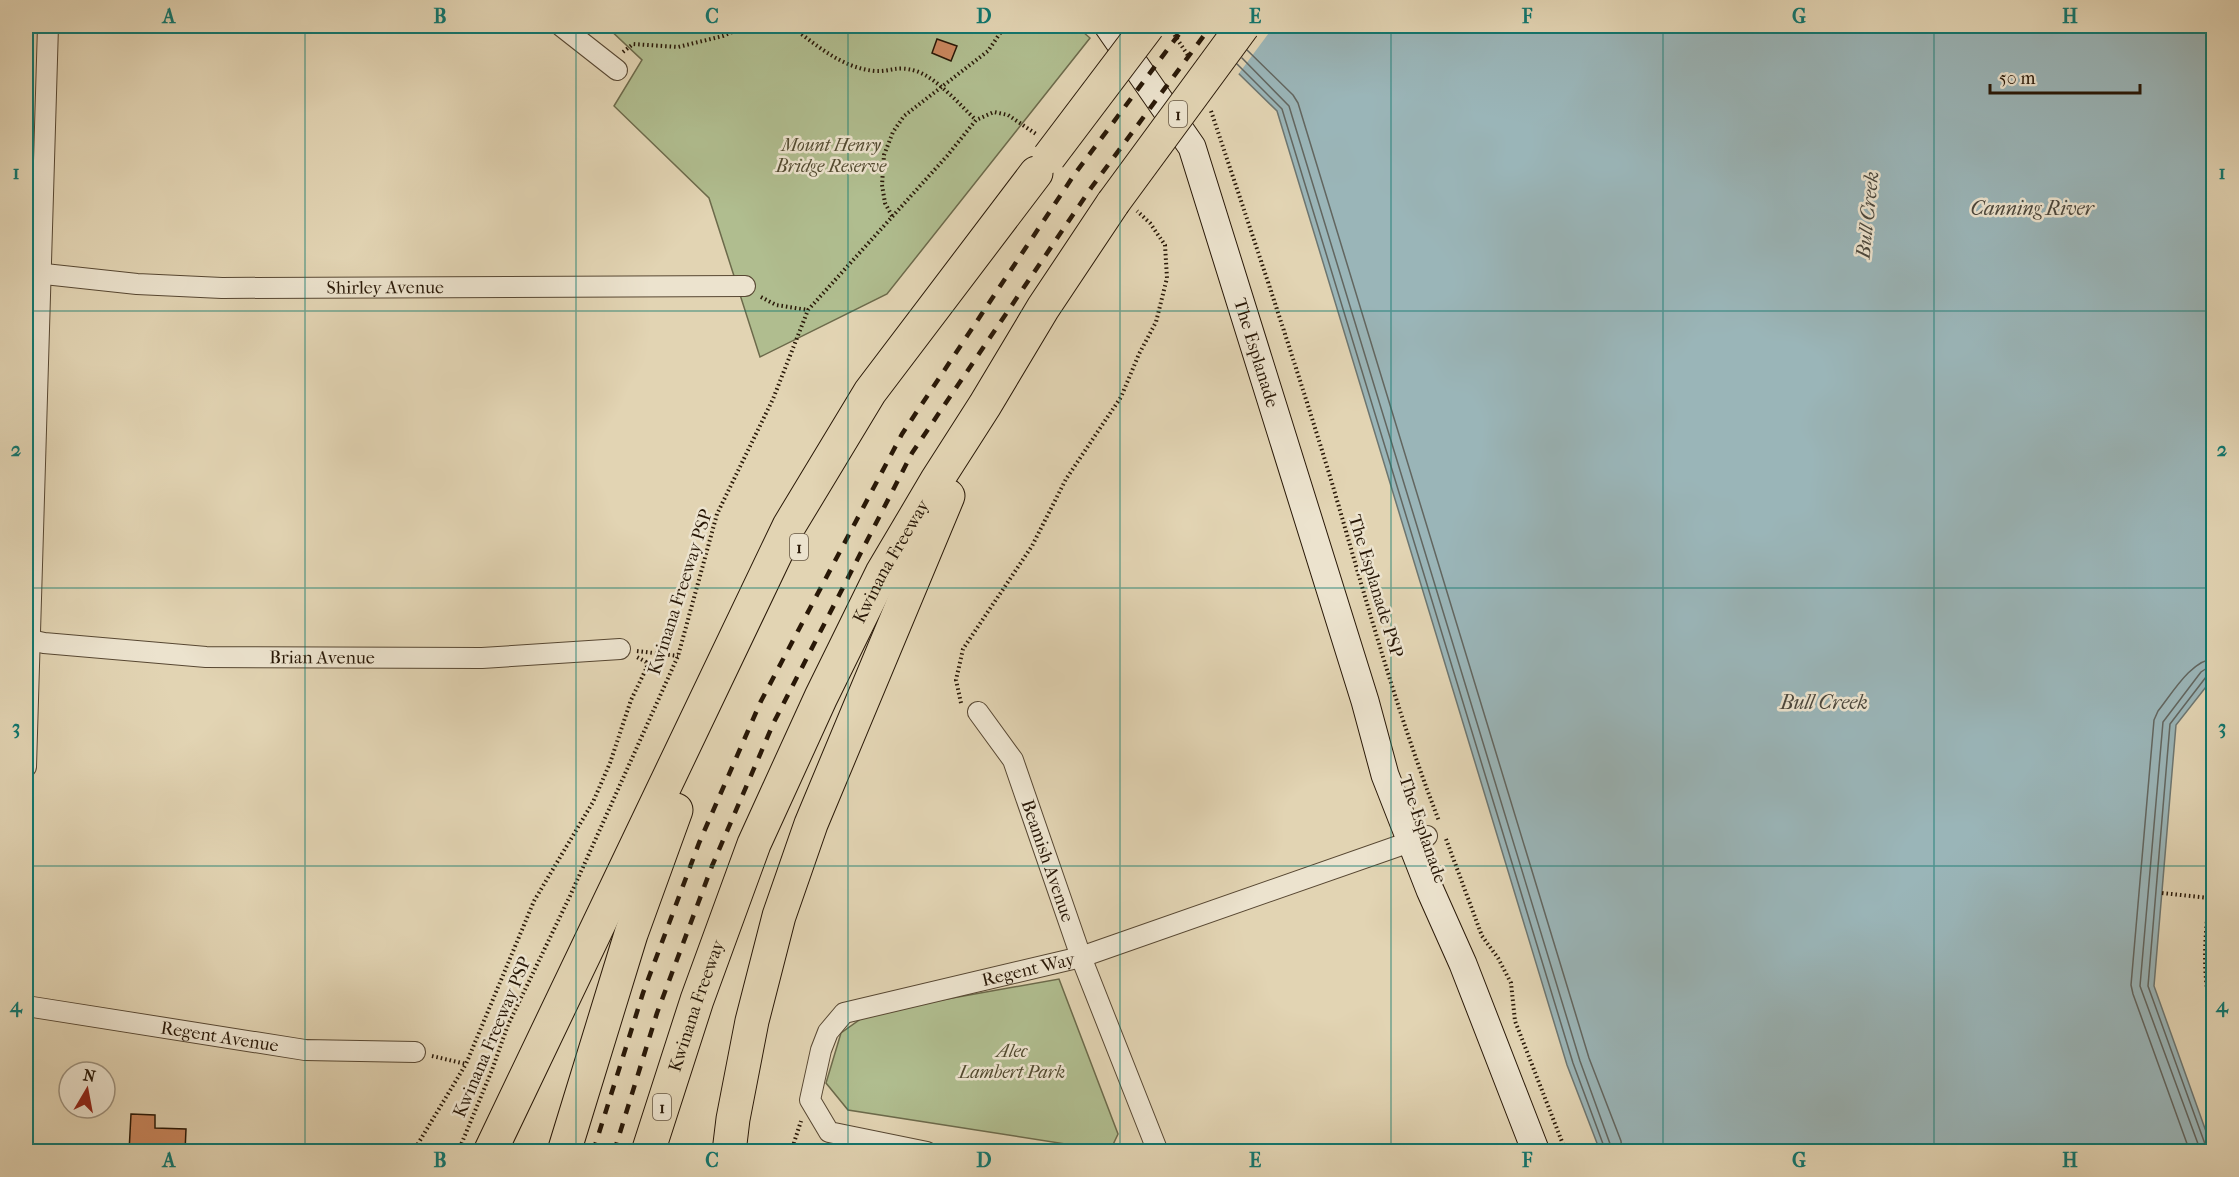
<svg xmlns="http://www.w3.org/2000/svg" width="2239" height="1177" font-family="'IM FELL French Canon',serif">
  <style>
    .green { fill: #b0bd8f; stroke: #6c6a4b; stroke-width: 1.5 }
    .water { fill: #9ab5b8; stroke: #6d7671; stroke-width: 1.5 }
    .pier { fill: #e2d4b3 }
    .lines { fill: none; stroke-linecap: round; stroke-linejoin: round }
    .shore { stroke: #626660; stroke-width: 1.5 }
    .building { fill: #c9865d; stroke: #291807; stroke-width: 1.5 }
    .street-casing { stroke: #574732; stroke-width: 22 }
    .secondary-casing { stroke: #291807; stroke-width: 29 }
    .highway-casing { stroke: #291807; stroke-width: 35 }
    .path { stroke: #291807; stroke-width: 4; stroke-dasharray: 1.5 3; stroke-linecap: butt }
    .street { stroke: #ece3ce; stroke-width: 20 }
    .secondary { stroke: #ece3ce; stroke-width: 27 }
    .highway { stroke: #e2d4b3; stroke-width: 33 }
    .rail { stroke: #291807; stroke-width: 4.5; stroke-dasharray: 10 10; stroke-linecap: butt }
    .highway-bridge-casing { stroke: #291807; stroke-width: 35; stroke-linecap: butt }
    .highway-bridge { stroke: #e2d4b3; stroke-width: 33 }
    .grid { fill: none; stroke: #0f766e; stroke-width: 1.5; stroke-opacity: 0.55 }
    .labels { text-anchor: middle; stroke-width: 5; stroke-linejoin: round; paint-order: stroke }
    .shield { fill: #ece3ce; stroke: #645543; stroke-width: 1.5 }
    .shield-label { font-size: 16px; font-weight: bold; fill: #291807 }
    .park-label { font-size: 18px; font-style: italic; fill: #524a30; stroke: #ece3ce }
    .street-label { font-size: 18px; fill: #291807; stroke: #ece3ce }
    .water-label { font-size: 20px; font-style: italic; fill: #4b473c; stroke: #ece3ce }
    .neatline { fill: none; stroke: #0f766e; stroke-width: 2 }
    .grid-label { font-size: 20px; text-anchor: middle; font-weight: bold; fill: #0f766e }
  </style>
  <rect width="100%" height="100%" fill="#e2d4b3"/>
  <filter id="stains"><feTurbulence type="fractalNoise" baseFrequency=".00333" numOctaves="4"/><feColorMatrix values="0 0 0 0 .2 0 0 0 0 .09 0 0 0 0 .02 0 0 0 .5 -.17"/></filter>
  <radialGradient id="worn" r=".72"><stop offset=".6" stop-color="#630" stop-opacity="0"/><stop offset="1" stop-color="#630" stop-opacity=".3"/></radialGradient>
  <!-- green -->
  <g class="green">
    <path d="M 606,26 L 1076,26 L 1090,38 L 887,294 L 760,357 L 709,198 L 614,106 L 642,60 Z"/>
    <path d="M 1059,979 L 1118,1134 L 1110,1151 L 848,1110 L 826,1083 L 841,1033 L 869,1013 Z"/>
  </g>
  <!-- water -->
  <path class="water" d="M 1190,26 L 2213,26 L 2213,678 L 2176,725 L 2154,986 L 2213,1151 L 1600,1151 L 1567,1065 L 1277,111 Z"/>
  <!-- pier -->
  <path class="pier" d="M 1187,26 L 1274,26 L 1237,76 Z"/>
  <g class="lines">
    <!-- shore -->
    <g class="shore">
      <path d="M 1247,50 L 1293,95 L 1298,103 L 1589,1058 L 1621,1141 L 1622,1152"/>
      <path d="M 1242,58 L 1289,106 L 1580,1061 L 1613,1152"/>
      <path d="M 1237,64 L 1282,109 L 1573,1063 L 1606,1152"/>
      <path d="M 2214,675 L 2206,677 L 2170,724 L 2148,986 L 2205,1144 L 2209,1148 L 2214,1149"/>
      <path d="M 2190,1152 L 2133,994 L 2131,985 L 2154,720 L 2158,711 C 2171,695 2192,659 2214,659"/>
      <path d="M 2201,1152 L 2140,986 L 2163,722 L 2201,672 L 2207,668 L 2214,668"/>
    </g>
  </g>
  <!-- building -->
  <g class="building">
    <path d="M 937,39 L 957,46 L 951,61 L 932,53 Z"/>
    <path d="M 131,1114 L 155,1115 L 155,1128 L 186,1129 L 185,1152 L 129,1152 Z"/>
  </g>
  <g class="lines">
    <defs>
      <g id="street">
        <path d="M 561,26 L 617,70"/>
        <path id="s1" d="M 26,272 L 137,284 L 222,288 L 745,286"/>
        <path id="s2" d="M 26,639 L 44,643 L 206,657 L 482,658 L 620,649"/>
        <path id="s3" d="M 978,712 L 1013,760 L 1081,957 L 1158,1152"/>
        <path d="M 26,767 L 48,26"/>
        <path id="s4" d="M 26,1006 L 305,1050 L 415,1052"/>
        <path id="s5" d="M 927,1152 L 829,1132 L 810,1100 L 821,1050 L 828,1032 L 844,1013 L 1081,957 L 1427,836"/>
      </g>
      <g id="secondary">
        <path id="s6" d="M 1108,26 L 1192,147 L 1365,701 L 1385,775 L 1430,890 L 1463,964 L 1536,1152"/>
      </g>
      <g id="highway">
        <path d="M 490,1152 L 789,526 L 870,392 L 1036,173"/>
        <path d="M 564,1152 L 631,934 L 676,810"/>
        <path id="s7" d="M 648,1152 L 697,1000 L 754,844 L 821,697 L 882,573 L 937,480 L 985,405 L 1043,308 L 1113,203"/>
        <path d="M 729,1152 L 733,1119 L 752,1021 L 779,916 L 811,824 L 948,496"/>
      </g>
    </defs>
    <!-- street casing -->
    <use href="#street" class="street-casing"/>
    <!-- secondary casing -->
    <use href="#secondary" class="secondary-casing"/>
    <!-- highway casing -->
    <use href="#highway" class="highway-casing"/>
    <!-- path -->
    <g class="path">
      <path d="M 791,26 C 816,45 842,68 875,71 C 891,72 896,65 916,71 C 937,78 960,105 976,120"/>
      <path d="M 1172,31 L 1189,57"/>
      <path d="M 623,52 L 633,44 L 678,47 L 723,36 L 746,26"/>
      <path d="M 1211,111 C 1252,234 1294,358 1332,483 C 1365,596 1396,710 1439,821"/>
      <path d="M 892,216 L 885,203 L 882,185 L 884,155 L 893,132 L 904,116 L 988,51 L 1005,26"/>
      <path d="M 761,297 L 776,305 L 808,310"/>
      <path d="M 637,651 L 678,656"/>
      <path d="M 961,703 L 956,680 L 963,649 L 1032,546 L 1066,479 L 1121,397 L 1139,354 L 1156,322 L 1167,278 L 1165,245 L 1150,223 L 1137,211"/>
      <path d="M 1446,839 L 1482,936 L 1498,958 L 1511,983 L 1515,1021 L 1566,1152"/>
      <path d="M 2214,864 C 2207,916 2198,970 2214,1021"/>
      <path d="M 2162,893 L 2209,898"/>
      <path d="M 432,1056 L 466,1064 L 534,901 L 593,802 L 610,763 L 631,700 L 647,667 L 646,662 L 637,657"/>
      <path d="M 413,1152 L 466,1064"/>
      <path d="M 458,1152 L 492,1070 L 508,1025 L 570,896 L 678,656 L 717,514 L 773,399 L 808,310 L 947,156 L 976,120 L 994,112 L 1008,115 L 1036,134"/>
      <path d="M 791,1152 L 801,1121"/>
    </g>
    <!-- street -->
    <use href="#street" class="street"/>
    <!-- secondary -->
    <use href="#secondary" class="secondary"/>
    <!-- highway -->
    <use href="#highway" class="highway"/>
    <!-- rail -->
    <g class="rail">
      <path d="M 593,1152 L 643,993 L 699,843 L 761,701 L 902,434 L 1074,175 L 1185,26"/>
      <path d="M 614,1152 L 657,1013 L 712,866 L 774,722 L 912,453 L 1091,188 L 1211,26"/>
    </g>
    <defs>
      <g id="highway-bridge">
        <path d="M 1049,157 L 1148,26"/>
        <path d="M 1113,203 L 1243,26"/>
      </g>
    </defs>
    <!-- highway-bridge casing -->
    <use href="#highway-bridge" class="highway-bridge-casing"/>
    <!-- highway-bridge -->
    <use href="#highway-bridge" class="highway-bridge"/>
  </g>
  <!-- grid -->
  <path class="grid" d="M 305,26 L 305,1152M 576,26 L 576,1152M 848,26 L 848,1152M 1120,26 L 1120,1152M 1391,26 L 1391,1152M 1663,26 L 1663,1152M 1934,26 L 1934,1152M 26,311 L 2214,311M 26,588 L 2214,588M 26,866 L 2214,866"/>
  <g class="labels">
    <!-- shield labels -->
    <g class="shield">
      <rect x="1169" y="101" width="18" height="26" rx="4.5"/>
      <rect x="790" y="534" width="18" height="26" rx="4.5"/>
      <rect x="653" y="1094" width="18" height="26" rx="4.5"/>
    </g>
    <g class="shield-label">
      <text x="1178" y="120">1</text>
      <text x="799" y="553">1</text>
      <text x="662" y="1113">1</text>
    </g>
    <!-- park labels -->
    <g class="park-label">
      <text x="831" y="151">Mount Henry<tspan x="831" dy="21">Bridge Reserve</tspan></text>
      <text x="1012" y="1057">Alec<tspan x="1012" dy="21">Lambert Park</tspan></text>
    </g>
    <!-- street labels -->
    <g class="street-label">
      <text dy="6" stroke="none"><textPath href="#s1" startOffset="360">Shirley Avenue</textPath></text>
      <text dy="6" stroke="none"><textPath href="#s6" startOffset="363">The Esplanade</textPath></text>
      <text dy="6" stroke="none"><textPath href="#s7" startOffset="640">Kwinana Freeway</textPath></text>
      <text transform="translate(1376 586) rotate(73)" y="6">The Esplanade PSP</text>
      <text transform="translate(680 592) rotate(-72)" y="6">Kwinana Freeway PSP</text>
      <text dy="6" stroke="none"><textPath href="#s2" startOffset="297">Brian Avenue</textPath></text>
      <text transform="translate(1423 829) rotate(71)" y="6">The Esplanade</text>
      <text dy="6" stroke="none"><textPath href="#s3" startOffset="166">Beamish Avenue</textPath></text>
      <text dy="6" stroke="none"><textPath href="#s5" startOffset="422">Regent Way</textPath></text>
      <text dy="6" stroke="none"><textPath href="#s7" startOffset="154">Kwinana Freeway</textPath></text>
      <text dy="6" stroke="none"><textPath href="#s4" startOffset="196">Regent Avenue</textPath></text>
      <text transform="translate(492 1037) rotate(-67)" y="6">Kwinana Freeway PSP</text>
    </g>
    <!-- water labels -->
    <g class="water-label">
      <text x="2032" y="215">Canning River</text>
      <text transform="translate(1867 215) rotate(-84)" y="7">Bull Creek</text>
      <text x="1824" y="709">Bull Creek</text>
    </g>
  </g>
  <!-- margin -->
  <rect width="2239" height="1177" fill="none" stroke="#e2d4b3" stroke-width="66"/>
  <!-- north arrow -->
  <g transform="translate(87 1090) rotate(10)"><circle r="28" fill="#ece3ce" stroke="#9e927e" stroke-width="1.5"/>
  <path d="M0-4.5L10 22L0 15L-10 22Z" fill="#8f2418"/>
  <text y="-9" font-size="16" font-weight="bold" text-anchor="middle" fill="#291807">N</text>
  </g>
  <!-- scale -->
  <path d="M1990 84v9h150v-9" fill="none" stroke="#291807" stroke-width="3"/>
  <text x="1999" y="84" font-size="18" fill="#291807" stroke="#ece3ce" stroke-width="4.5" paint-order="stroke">50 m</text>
  <rect x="33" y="33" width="2173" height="1111" class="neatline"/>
  <g class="grid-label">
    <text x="169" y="23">A</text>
    <text x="440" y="23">B</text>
    <text x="712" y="23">C</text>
    <text x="984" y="23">D</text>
    <text x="1255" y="23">E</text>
    <text x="1527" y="23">F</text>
    <text x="1799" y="23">G</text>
    <text x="2070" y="23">H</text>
    <text x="16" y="179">1</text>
    <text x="2222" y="179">1</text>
    <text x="16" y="456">2</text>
    <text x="2222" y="456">2</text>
    <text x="16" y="734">3</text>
    <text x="2222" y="734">3</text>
    <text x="16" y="1012">4</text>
    <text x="2222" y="1012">4</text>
    <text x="169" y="1167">A</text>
    <text x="440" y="1167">B</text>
    <text x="712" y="1167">C</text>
    <text x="984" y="1167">D</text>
    <text x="1255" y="1167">E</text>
    <text x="1527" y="1167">F</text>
    <text x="1799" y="1167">G</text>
    <text x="2070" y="1167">H</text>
  </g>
  <rect width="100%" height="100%" filter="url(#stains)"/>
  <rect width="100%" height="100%" fill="url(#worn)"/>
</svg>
